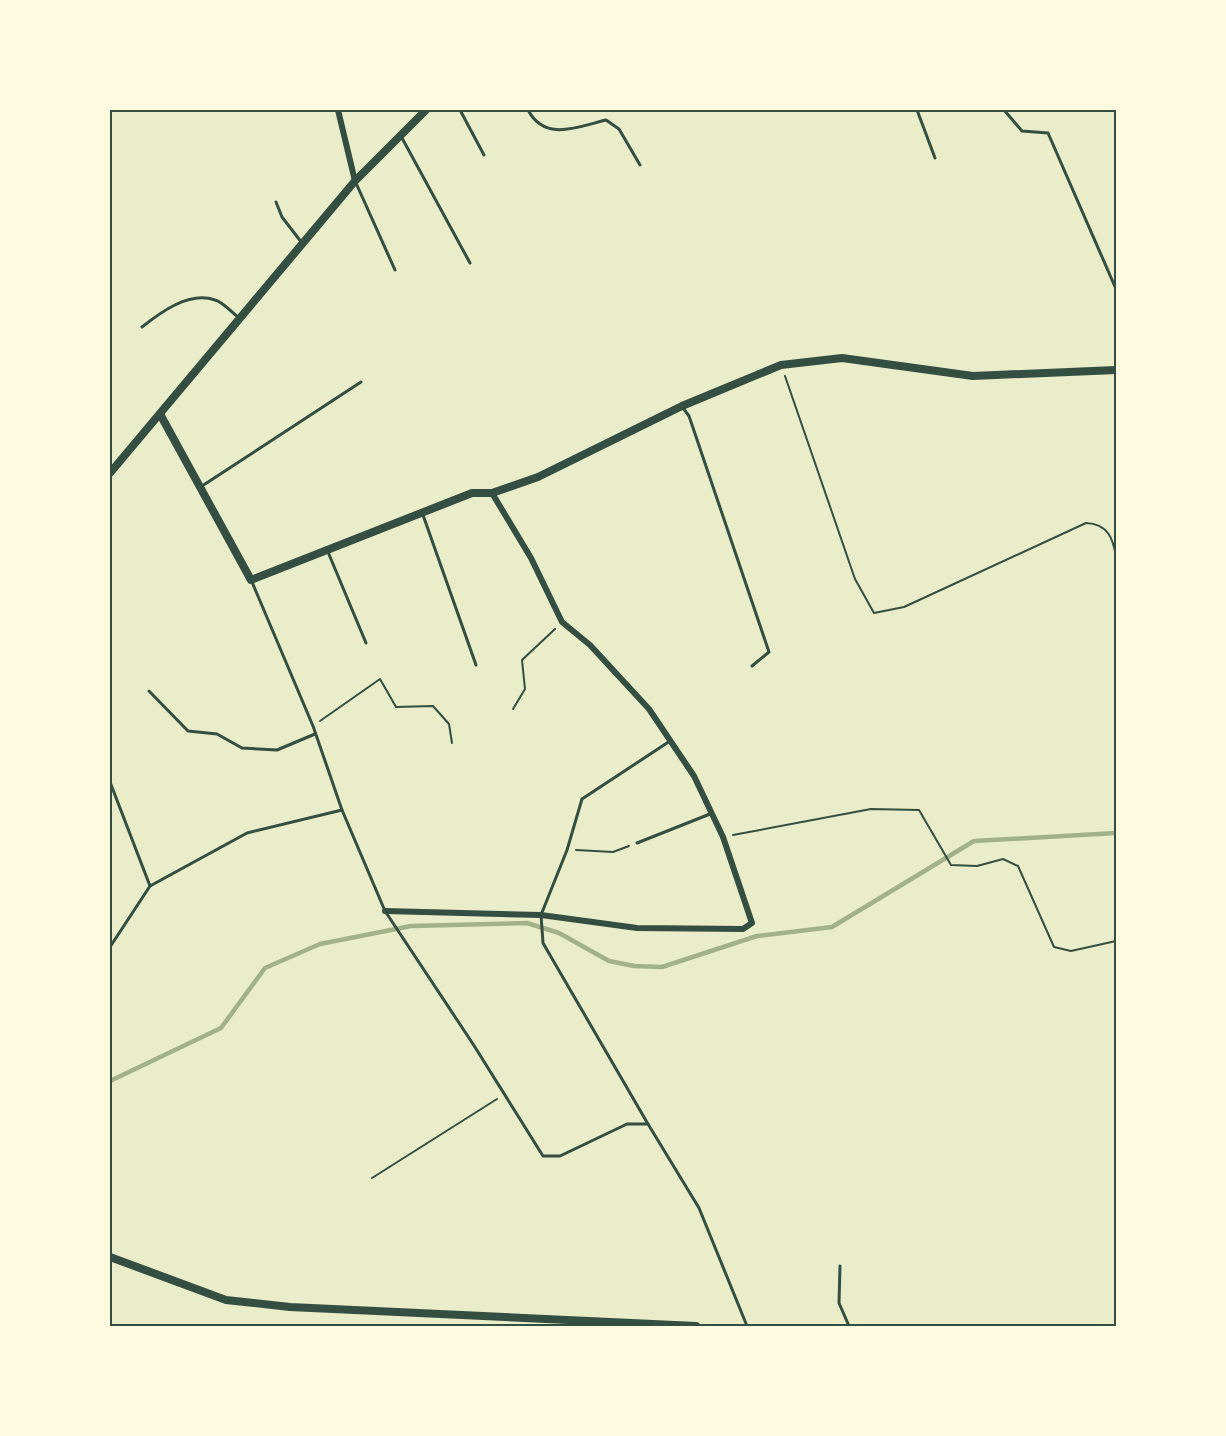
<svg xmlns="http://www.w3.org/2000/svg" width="1226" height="1436" font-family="Overpass,sans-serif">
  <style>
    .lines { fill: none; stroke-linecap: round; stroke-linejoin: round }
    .stream { stroke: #a3b18a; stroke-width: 4.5 }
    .path { stroke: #344e41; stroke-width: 2 }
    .service { stroke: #344e41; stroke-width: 3 }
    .minor { stroke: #344e41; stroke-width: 6 }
    .tertiary { stroke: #344e41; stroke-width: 8 }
    .neatline { fill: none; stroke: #344e41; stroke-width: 2 }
  </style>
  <rect width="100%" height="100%" fill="#e9edc9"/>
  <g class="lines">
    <!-- stream -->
    <path class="stream" d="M 110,1081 L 221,1028 L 265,968 L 320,944 L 411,926 L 527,923 L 559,933 L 609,961 L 634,966 L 662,967 L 757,936 L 832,927 L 974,841 L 1116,833"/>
    <!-- path -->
    <g class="path">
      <path d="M 785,376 L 855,579 L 874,613 L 904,607 L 1086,523 C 1108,524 1113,538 1116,557"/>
      <path d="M 513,709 L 525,689 L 522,660 L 555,629"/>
      <path d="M 320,721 L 380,679 L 396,707 L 433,706 L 449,724 L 452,743"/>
      <path d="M 733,835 L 871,809 L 919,810 L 951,865 L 977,866 L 1003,859 L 1018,866 L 1054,947 L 1071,951 L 1116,941"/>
      <path d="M 576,850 L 613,852 L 629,846"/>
      <path d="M 372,1178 L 497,1099"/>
    </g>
    <!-- service -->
    <g class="service">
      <path d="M 460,110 L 484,155"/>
      <path d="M 528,110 C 545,142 577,127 606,120 L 619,129 L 640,165"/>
      <path d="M 917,110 L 935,158"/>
      <path d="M 1004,110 L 1022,131 L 1048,133 L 1116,289"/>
      <path d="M 402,138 L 470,263"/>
      <path d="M 356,183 L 395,270"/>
      <path d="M 276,202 L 282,217 L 302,243"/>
      <path d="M 142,327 C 161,312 189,291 215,300 C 223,302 231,312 238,317"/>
      <path d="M 683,408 L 689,416 L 769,652 L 752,666"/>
      <path d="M 202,486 L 361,382"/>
      <path d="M 423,515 L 476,665"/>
      <path d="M 328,552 L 366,643"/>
      <path d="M 252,582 L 313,726 L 342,810 L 385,911 L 473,1044 L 543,1156 L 560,1156 L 627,1124 L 648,1124 L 699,1208 L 747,1326"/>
      <path d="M 149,691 L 188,731 L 217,734 L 242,748 L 277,750 L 315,734"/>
      <path d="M 110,782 L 150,886 L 110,947"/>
      <path d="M 637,843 L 710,814"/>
      <path d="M 150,886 L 247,833 L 342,810"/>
      <path d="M 648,1124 L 543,943 L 541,915 L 567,850 L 582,799 L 670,741"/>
      <path d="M 840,1266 L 839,1303 L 849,1326"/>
    </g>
    <!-- minor -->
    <g class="minor">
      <path d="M 338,110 L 355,181"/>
      <path d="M 385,911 L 541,915 L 637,928 L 743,929 L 752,923 L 723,837 L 694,776 L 649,709 L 590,645 L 562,622 L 531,558 L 492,493"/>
    </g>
    <!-- tertiary -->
    <g class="tertiary">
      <path d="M 160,414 L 251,580 L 472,493 L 492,493 L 538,477 L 682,406 L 781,365 L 842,358 L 973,376 L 1116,370"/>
      <path d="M 110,473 L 355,181 L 426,110"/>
      <path d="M 110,1257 L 226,1300 L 290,1307 L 696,1326"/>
    </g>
  </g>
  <!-- border -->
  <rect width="1226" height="1436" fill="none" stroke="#fefae0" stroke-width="222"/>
  <rect x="111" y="111" width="1004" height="1214" class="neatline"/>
</svg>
